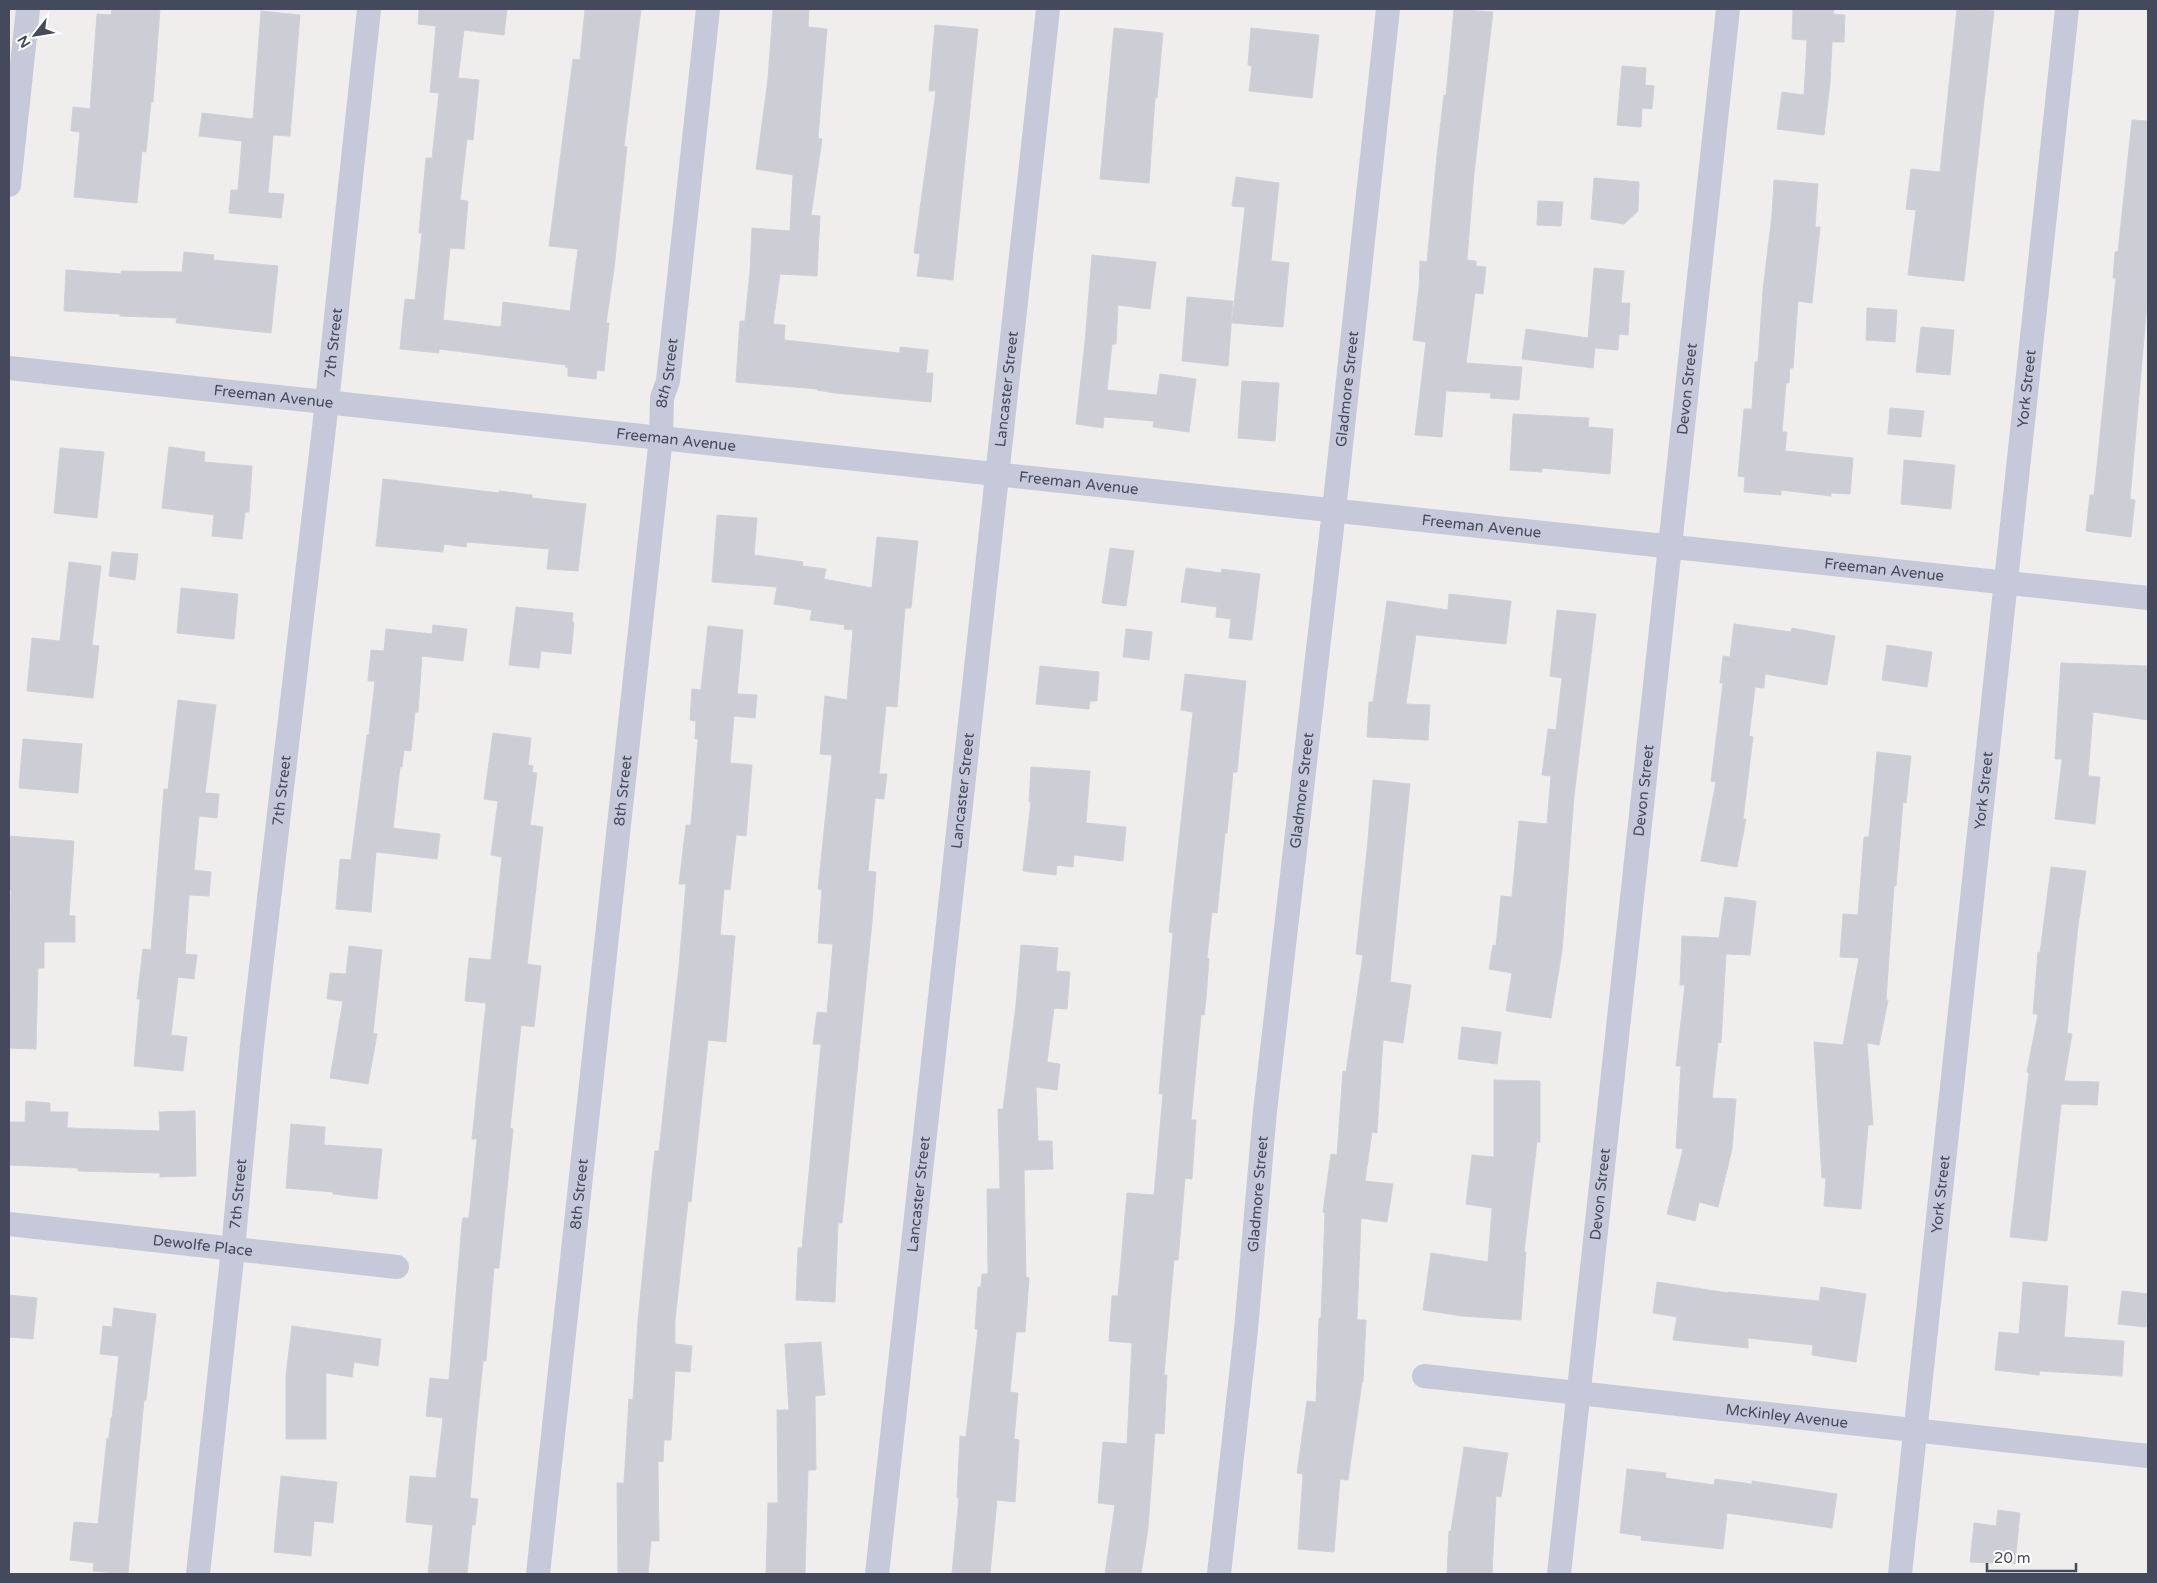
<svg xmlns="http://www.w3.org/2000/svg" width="2157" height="1583" font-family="'Varela Round',sans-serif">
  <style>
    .building { fill: #cdcdd5; stroke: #d0d0d9 }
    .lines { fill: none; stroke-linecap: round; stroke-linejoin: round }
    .minor { stroke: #c5c9d9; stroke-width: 24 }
    .labels { text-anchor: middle; stroke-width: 4; stroke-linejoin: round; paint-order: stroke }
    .street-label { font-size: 15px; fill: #44495c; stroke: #fff }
  </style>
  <rect width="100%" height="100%" fill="#f0eeec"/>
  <!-- building -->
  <g class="building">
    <path d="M 112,9 L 160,9 L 153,102 L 151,102 L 146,152 L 142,151 L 137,203 L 74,197 L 80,132 L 71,131 L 73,107 L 90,109 L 97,14 L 111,15 Z"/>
    <path d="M 419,9 L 507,9 L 504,35 L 464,30 L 458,78 L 479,80 L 473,140 L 467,139 L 460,200 L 468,201 L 464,249 L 450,248 L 443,320 L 501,327 L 503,302 L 570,311 L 578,249 L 549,246 L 573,59 L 580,60 L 585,9 L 641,9 L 624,146 L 627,147 L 614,269 L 606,323 L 609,323 L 604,371 L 597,370 L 596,379 L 568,376 L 568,367 L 565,367 L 566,365 L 439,349 L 439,353 L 400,349 L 405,299 L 415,300 L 422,233 L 419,233 L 426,158 L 432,158 L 439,93 L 430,92 L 436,26 L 418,24 Z"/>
    <path d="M 773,9 L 809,9 L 808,27 L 827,29 L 818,138 L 822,139 L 811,215 L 820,216 L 817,276 L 780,274 L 773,324 L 785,325 L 784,340 L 900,353 L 900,347 L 928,350 L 926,373 L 933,373 L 931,402 L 835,393 L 817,390 L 817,389 L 736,382 L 740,321 L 745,321 L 750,272 L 752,228 L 790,231 L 793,175 L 756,169 L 768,79 Z"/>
    <path d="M 1454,9 L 1493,12 L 1474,173 L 1467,260 L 1476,261 L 1476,266 L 1486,267 L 1483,294 L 1475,293 L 1466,363 L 1522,367 L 1519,400 L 1490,398 L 1491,393 L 1446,391 L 1442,437 L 1415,435 L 1426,342 L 1413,340 L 1419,288 L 1420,261 L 1427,262 L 1437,155 L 1444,95 L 1446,96 Z"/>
    <path d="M 1793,9 L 1834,9 L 1833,14 L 1845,15 L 1844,42 L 1832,42 L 1830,83 L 1824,135 L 1777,129 L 1782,92 L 1804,95 L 1807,40 L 1792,39 Z"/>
    <path d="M 1957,9 L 1994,11 L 1964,281 L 1908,275 L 1916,210 L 1906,209 L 1911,169 L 1940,172 Z"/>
    <path d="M 261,11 L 300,15 L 290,136 L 273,135 L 268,193 L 284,194 L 281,218 L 229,213 L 231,190 L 238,190 L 242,141 L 199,136 L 202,113 L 253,119 Z"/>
    <path d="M 935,25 L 978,29 L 953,280 L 917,276 L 920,254 L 914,253 L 936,91 L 929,91 Z"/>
    <path d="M 1114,28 L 1163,33 L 1157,98 L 1155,98 L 1149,183 L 1100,179 Z"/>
    <path d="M 1251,28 L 1319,35 L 1312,98 L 1249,91 L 1252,66 L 1248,65 Z"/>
    <path d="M 1622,66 L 1646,68 L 1645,85 L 1654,86 L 1652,109 L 1642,108 L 1641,127 L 1617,125 Z"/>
    <path d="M 2132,120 L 2148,121 L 2148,292 L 2130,499 L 2135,500 L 2131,537 L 2086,531 L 2090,495 L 2094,495 L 2116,278 L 2113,278 L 2115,252 L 2118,252 Z"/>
    <path d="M 1236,177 L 1279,183 L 1271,261 L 1289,263 L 1283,327 L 1232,323 L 1245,207 L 1232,206 Z"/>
    <path d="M 1594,178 L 1639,182 L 1638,211 L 1624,224 L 1591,219 Z"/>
    <path d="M 1774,180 L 1818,184 L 1815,227 L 1820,227 L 1812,303 L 1798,301 L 1793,368 L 1790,368 L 1789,383 L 1786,383 L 1782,432 L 1787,432 L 1785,451 L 1853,458 L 1850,494 L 1831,493 L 1831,496 L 1781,490 L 1781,495 L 1744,492 L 1745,477 L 1738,476 L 1744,409 L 1752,409 L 1755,362 L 1758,362 L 1763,290 L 1772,215 Z"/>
    <path d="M 1538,201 L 1563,202 L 1561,226 L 1537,225 Z"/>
    <path d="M 184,252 L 214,255 L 213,260 L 278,266 L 271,333 L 176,323 L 177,318 L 120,316 L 120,314 L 64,311 L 66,270 L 121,274 L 121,271 L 182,272 Z"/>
    <path d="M 1092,255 L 1156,262 L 1150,309 L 1118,305 L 1116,344 L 1112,344 L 1107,390 L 1157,395 L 1160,374 L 1196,379 L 1189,432 L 1153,427 L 1154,421 L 1104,417 L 1103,428 L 1076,424 L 1085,342 Z"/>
    <path d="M 1594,268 L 1624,271 L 1621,303 L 1630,303 L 1628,335 L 1619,334 L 1618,350 L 1595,348 L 1593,368 L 1522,359 L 1526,329 L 1588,338 Z"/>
    <path d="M 1187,297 L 1233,301 L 1228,366 L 1182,361 Z"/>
    <path d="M 1867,308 L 1897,310 L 1895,342 L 1866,340 Z"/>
    <path d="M 1921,327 L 1954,330 L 1950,375 L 1916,372 Z"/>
    <path d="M 1242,381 L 1279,383 L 1275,441 L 1238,438 Z"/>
    <path d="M 1890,408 L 1924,411 L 1921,437 L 1888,434 Z"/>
    <path d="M 1513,414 L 1589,418 L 1588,427 L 1613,429 L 1610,474 L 1542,468 L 1542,472 L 1510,470 Z"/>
    <path d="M 169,447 L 205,452 L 204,462 L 252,466 L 249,512 L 245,512 L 242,539 L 212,536 L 214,515 L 162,508 Z"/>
    <path d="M 60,448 L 104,452 L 97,518 L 54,513 Z"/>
    <path d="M 1904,460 L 1955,465 L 1951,509 L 1901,504 Z"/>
    <path d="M 383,479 L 499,493 L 499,491 L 532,495 L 532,498 L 586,504 L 578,571 L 547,569 L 549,549 L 467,542 L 466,547 L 444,544 L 443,552 L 376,546 Z"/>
    <path d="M 717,515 L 757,518 L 754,555 L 803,562 L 802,566 L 826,569 L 824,579 L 872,588 L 877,537 L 918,541 L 911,608 L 905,608 L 897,707 L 886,706 L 879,774 L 887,774 L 884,799 L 875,798 L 868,871 L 876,872 L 872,922 L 842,1223 L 838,1223 L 835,1302 L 796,1300 L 798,1248 L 802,1248 L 821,1044 L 813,1044 L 817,1012 L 827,1013 L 833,944 L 818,943 L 822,890 L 818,889 L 832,755 L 820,754 L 825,696 L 847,700 L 853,630 L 844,629 L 845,625 L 810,620 L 812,610 L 774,604 L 777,587 L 712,582 Z"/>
    <path d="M 1110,548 L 1134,551 L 1126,606 L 1102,603 Z"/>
    <path d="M 112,552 L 138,554 L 135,580 L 109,576 Z"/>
    <path d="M 69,562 L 101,566 L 92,645 L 99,646 L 93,698 L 27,691 L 32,638 L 60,641 Z"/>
    <path d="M 1186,568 L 1221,573 L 1222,569 L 1260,574 L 1252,640 L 1229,638 L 1231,619 L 1216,617 L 1217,607 L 1181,602 Z"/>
    <path d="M 181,588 L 238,594 L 234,639 L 177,633 Z"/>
    <path d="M 1449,594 L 1511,601 L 1506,644 L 1416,635 L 1406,704 L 1430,705 L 1428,740 L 1367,737 L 1369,702 L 1373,702 L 1387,601 L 1448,610 Z"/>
    <path d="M 516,607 L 573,613 L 572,622 L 574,622 L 571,654 L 541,651 L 539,668 L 509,665 Z"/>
    <path d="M 1557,610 L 1596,614 L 1574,796 L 1562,951 L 1551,1018 L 1506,1011 L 1512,973 L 1489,969 L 1493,945 L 1496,946 L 1501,896 L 1512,897 L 1519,821 L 1547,824 L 1551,776 L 1542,775 L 1548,729 L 1556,730 L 1562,678 L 1550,676 Z"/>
    <path d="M 1734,624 L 1791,632 L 1792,628 L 1835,636 L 1827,685 L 1765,674 L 1764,688 L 1755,687 L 1749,736 L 1753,737 L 1743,819 L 1746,819 L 1737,867 L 1701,861 L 1716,782 L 1711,781 L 1723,683 L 1720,683 L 1723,656 L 1730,657 Z"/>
    <path d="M 433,625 L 467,629 L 463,661 L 422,656 L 418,712 L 415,712 L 411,751 L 404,750 L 402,767 L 400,767 L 393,828 L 440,834 L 437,859 L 376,852 L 371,912 L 336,909 L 340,859 L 351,860 L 367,735 L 369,735 L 375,681 L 368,681 L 371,650 L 384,651 L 386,629 L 432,634 Z"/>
    <path d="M 708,626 L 743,630 L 737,694 L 757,695 L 755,718 L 734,716 L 730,763 L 752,765 L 746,836 L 736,835 L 730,890 L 724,889 L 720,935 L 735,936 L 726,1042 L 708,1040 L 691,1202 L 688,1201 L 675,1321 L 675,1344 L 692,1346 L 690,1372 L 675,1371 L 671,1440 L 664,1440 L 663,1462 L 658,1461 L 659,1541 L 651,1541 L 648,1574 L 618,1574 L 617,1483 L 624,1483 L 629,1399 L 633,1400 L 638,1320 L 653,1167 L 655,1151 L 659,1151 L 679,966 L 686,884 L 679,884 L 686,825 L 691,825 L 698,739 L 695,739 L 696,721 L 690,720 L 692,689 L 701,690 Z"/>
    <path d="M 1126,629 L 1152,632 L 1149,660 L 1123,657 Z"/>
    <path d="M 1887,645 L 1932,652 L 1927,687 L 1882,680 Z"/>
    <path d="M 2061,663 L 2148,666 L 2148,720 L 2093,712 L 2088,776 L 2100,777 L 2095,824 L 2055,819 L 2062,759 L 2055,759 Z"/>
    <path d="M 1040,666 L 1099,672 L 1097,701 L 1090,701 L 1089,709 L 1036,704 Z"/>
    <path d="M 1185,674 L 1246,681 L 1237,772 L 1233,772 L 1227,833 L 1225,833 L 1217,913 L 1212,912 L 1207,958 L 1209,959 L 1206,999 L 1204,1015 L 1201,1015 L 1191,1120 L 1196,1120 L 1192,1179 L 1185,1178 L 1178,1260 L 1174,1260 L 1164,1375 L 1167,1375 L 1164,1434 L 1155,1433 L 1148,1528 L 1141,1574 L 1105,1574 L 1115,1505 L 1098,1503 L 1103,1442 L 1127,1444 L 1132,1343 L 1109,1341 L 1112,1296 L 1118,1296 L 1127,1193 L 1154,1195 L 1163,1094 L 1159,1094 L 1173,933 L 1169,932 L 1193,712 L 1181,710 Z"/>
    <path d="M 178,700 L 216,705 L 205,793 L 219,794 L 217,818 L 199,816 L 194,870 L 211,872 L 209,896 L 189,895 L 185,954 L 197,955 L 194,979 L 178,977 L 171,1035 L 187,1037 L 183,1071 L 134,1066 L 140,999 L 137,999 L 143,949 L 151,950 L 164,789 L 168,789 Z"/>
    <path d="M 493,733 L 531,738 L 528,765 L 533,766 L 532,772 L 537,773 L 530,825 L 543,827 L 527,964 L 541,966 L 534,1027 L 521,1025 L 510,1128 L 513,1129 L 499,1268 L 494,1268 L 486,1361 L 483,1361 L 475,1440 L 470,1498 L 478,1499 L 475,1525 L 472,1525 L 467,1574 L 428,1574 L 433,1525 L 406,1522 L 410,1476 L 436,1478 L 443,1418 L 426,1416 L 430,1378 L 449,1380 L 462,1223 L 463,1218 L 469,1218 L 477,1139 L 472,1139 L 486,1003 L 465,1001 L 469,958 L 491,960 L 502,857 L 491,855 L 498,801 L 484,799 Z"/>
    <path d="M 23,739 L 82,744 L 78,793 L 19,788 Z"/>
    <path d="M 1877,752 L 1911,756 L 1906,803 L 1903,802 L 1896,886 L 1894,886 L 1886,1000 L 1888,1000 L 1879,1045 L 1867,1043 L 1873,1125 L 1868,1125 L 1861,1209 L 1824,1206 L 1826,1178 L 1822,1178 L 1814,1042 L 1843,1045 L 1859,958 L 1840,957 L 1843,914 L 1858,915 L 1864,837 L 1869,837 Z"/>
    <path d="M 1031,767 L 1090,771 L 1086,823 L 1126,827 L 1123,861 L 1074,855 L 1073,867 L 1057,865 L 1056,875 L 1023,871 L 1031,802 L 1029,802 Z"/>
    <path d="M 1373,780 L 1410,784 L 1390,982 L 1411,985 L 1403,1043 L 1383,1040 L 1377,1133 L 1372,1132 L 1365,1181 L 1393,1184 L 1387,1222 L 1361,1218 L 1357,1320 L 1366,1320 L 1363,1382 L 1362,1382 L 1348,1480 L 1340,1479 L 1334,1552 L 1298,1549 L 1303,1474 L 1297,1473 L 1307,1401 L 1316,1402 L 1319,1318 L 1321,1318 L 1325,1213 L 1323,1212 L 1331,1154 L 1337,1155 L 1343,1071 L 1346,1072 L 1363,955 L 1356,954 L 1368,840 Z"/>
    <path d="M 9,836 L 74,841 L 69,916 L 75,916 L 75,942 L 44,942 L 44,968 L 38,968 L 36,1049 L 9,1048 L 11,890 L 9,890 Z"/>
    <path d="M 2051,867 L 2086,871 L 2078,926 L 2067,1033 L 2072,1034 L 2064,1081 L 2099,1082 L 2097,1105 L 2061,1104 L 2047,1241 L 2010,1237 L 2029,1073 L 2027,1072 L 2038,1014 L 2033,1014 L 2038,952 L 2040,953 Z"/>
    <path d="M 1725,897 L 1756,901 L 1750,955 L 1726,954 L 1721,1043 L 1718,1042 L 1712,1098 L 1736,1099 L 1732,1149 L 1718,1207 L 1699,1202 L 1695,1221 L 1667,1214 L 1683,1149 L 1676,1148 L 1681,1066 L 1676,1066 L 1685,985 L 1680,985 L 1682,936 L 1719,938 Z"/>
    <path d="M 1021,945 L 1058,948 L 1056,971 L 1070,972 L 1067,1009 L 1054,1008 L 1047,1062 L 1060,1064 L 1057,1090 L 1036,1087 L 1038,1141 L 1052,1141 L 1053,1169 L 1024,1170 L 1026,1277 L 1029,1278 L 1025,1332 L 1016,1332 L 1010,1392 L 1018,1393 L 1014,1439 L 1019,1440 L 1015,1502 L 997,1500 L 990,1574 L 952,1574 L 959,1498 L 957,1498 L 960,1436 L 966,1437 L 978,1329 L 975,1329 L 978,1287 L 981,1287 L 982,1274 L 988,1274 L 987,1189 L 1000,1189 L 998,1109 L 1003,1109 L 1016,1005 Z"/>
    <path d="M 349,946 L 382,950 L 373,1033 L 377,1034 L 368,1084 L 330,1078 L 343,1001 L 327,999 L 330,973 L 346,974 Z"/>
    <path d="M 1462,1027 L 1501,1032 L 1497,1064 L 1458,1059 Z"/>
    <path d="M 1494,1080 L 1540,1081 L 1540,1142 L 1537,1142 L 1524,1252 L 1526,1252 L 1521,1320 L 1462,1316 L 1423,1310 L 1431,1253 L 1488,1262 L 1492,1208 L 1466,1204 L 1472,1155 L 1494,1157 Z"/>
    <path d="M 26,1101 L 50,1103 L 50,1112 L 68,1112 L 67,1128 L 160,1131 L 159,1112 L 195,1111 L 196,1176 L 160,1177 L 160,1173 L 78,1171 L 78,1168 L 9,1165 L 9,1122 L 25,1122 Z"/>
    <path d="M 291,1124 L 325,1127 L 324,1145 L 382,1149 L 377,1199 L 333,1194 L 333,1192 L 286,1188 Z"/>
    <path d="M 1657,1282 L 1728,1293 L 1728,1292 L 1819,1301 L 1821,1287 L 1866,1294 L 1856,1362 L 1812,1355 L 1813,1345 L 1748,1338 L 1748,1348 L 1673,1340 L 1677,1317 L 1653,1313 Z"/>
    <path d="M 2023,1282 L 2068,1286 L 2064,1337 L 2124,1341 L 2122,1376 L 2040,1371 L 2039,1375 L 1995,1370 L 1999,1332 L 2019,1334 Z"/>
    <path d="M 2122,1291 L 2148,1294 L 2146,1327 L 2118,1324 Z"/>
    <path d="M 9,1295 L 37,1298 L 33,1339 L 9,1337 Z"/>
    <path d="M 114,1308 L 156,1314 L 146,1400 L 144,1400 L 128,1574 L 93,1571 L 94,1563 L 70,1560 L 74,1522 L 98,1524 L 107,1438 L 109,1438 L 111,1418 L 112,1418 L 119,1356 L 100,1354 L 103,1326 L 112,1327 Z"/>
    <path d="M 292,1326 L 381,1339 L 378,1366 L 354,1362 L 352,1377 L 326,1373 L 326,1439 L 286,1439 L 286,1375 Z"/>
    <path d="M 821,1342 L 825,1395 L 815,1396 L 816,1470 L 808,1470 L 805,1574 L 766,1574 L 768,1503 L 778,1503 L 777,1410 L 789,1410 L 785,1344 Z"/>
    <path d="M 1464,1447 L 1508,1453 L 1501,1497 L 1496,1496 L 1492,1574 L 1447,1574 L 1449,1531 L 1451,1531 Z"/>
    <path d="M 1627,1469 L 1666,1473 L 1665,1478 L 1714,1485 L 1715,1479 L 1752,1484 L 1752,1481 L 1837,1494 L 1832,1528 L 1727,1513 L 1723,1549 L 1641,1540 L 1642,1536 L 1620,1533 Z"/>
    <path d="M 281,1476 L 337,1482 L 333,1523 L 314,1521 L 311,1556 L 274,1552 Z"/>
    <path d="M 1998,1510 L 2020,1513 L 2015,1564 L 1970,1562 L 1974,1523 L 1996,1526 Z"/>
  </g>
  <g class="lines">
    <!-- minor -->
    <g class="minor">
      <path d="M 9,185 L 28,9"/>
      <path id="s1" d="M 9,368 L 2148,598"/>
      <path id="s2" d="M 9,1224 L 397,1267"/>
      <path id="s3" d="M 1424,1376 L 2148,1456"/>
      <path id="s4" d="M 198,1574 L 233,1249 L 252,1045 L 327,402 L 369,9"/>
      <path id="s5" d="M 538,1574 L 661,437 L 662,398 L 668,381 L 708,9"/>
      <path id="s6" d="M 877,1574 L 1048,9"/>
      <path id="s7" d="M 1219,1574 L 1246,1330 L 1265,1111 L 1334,510 L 1388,9"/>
      <path id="s8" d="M 1559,1574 L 1728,9"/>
      <path id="s9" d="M 1900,1574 L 2067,9"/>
    </g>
  </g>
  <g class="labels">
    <!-- street labels -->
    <g class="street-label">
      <text dy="5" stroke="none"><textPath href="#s4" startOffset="1238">7th Street</textPath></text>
      <text dy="5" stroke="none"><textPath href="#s5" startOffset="1208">8th Street</textPath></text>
      <text dy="5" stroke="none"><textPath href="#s6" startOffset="1192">Lancaster Street</textPath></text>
      <text dy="5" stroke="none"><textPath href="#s7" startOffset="1192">Gladmore Street</textPath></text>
      <text dy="5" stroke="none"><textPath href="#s8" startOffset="1192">Devon Street</textPath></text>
      <text dy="5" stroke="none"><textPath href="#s9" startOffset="1192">York Street</textPath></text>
      <text dy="5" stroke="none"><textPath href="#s1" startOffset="266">Freeman Avenue</textPath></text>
      <text dy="5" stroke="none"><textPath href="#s1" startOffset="671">Freeman Avenue</textPath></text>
      <text dy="5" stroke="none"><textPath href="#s1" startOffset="1076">Freeman Avenue</textPath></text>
      <text dy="5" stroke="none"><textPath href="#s1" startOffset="1481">Freeman Avenue</textPath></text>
      <text dy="5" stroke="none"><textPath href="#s1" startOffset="1886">Freeman Avenue</textPath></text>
      <text dy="5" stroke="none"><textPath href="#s4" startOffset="788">7th Street</textPath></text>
      <text dy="5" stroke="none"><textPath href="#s5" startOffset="788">8th Street</textPath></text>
      <text dy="5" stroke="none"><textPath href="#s7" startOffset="788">Gladmore Street</textPath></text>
      <text dy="5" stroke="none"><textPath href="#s8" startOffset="788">Devon Street</textPath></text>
      <text dy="5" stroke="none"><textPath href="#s6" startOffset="788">Lancaster Street</textPath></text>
      <text dy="5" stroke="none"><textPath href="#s9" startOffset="788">York Street</textPath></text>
      <text dy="5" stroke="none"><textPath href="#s4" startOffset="382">7th Street</textPath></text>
      <text dy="5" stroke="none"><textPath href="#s5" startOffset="382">8th Street</textPath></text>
      <text dy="5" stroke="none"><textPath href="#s6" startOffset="382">Lancaster Street</textPath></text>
      <text dy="5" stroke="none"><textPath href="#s7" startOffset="382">Gladmore Street</textPath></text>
      <text dy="5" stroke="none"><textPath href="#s8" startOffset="382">Devon Street</textPath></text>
      <text dy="5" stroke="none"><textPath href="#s9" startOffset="382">York Street</textPath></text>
      <text dy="5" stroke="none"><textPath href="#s2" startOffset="195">Dewolfe Place</textPath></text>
      <text dy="5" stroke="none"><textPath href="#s3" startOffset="365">McKinley Avenue</textPath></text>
    </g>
  </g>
  <!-- border -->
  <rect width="2157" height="1583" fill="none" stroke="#44495c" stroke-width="20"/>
  <!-- north arrow -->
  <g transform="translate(35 35) rotate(239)" stroke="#ffffff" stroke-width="4" paint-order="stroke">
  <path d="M0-4L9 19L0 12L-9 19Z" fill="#44495c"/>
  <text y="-8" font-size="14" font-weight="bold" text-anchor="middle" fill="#44495c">N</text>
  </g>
  <!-- scale -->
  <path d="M1987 1563v8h89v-8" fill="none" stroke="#44495c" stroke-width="2.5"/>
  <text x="1994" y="1563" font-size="15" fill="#44495c" stroke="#ffffff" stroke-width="4" paint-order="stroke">20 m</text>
</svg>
